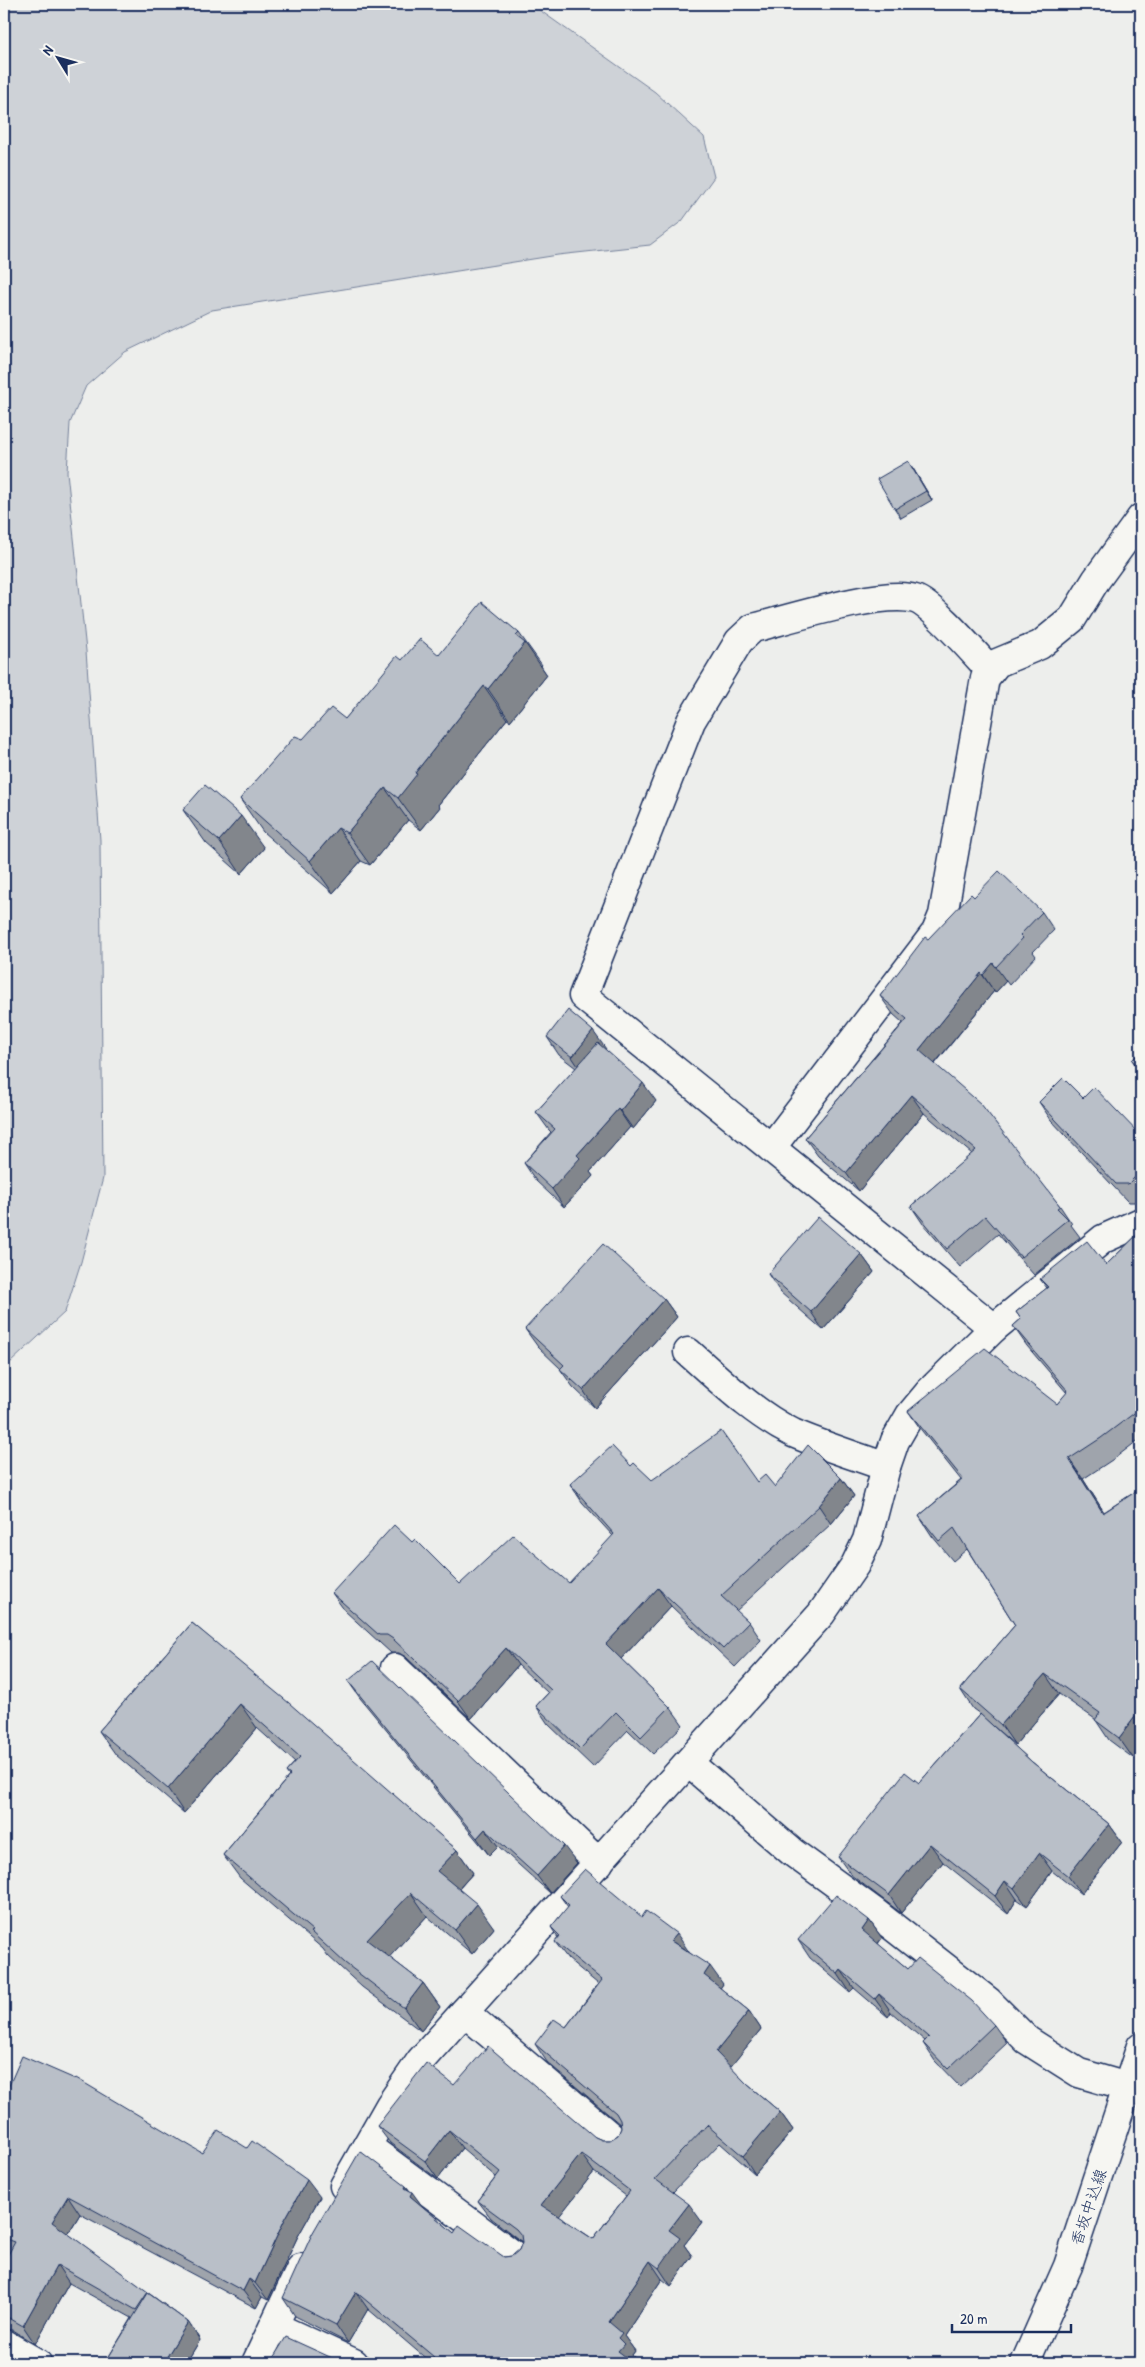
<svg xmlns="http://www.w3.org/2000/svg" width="1145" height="2367" font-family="'Patrick Hand','Klee One',sans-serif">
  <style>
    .green { fill: #ced2d7; stroke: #74809a }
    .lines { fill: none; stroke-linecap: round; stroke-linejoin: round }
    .minor-casing { stroke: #1b2f5e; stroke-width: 31 }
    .secondary-casing { stroke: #1b2f5e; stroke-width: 31 }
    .minor { stroke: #f6f6f2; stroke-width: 28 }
    .secondary { stroke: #f6f6f2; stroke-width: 28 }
    .wall { fill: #9fa4ac; stroke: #1b2f5e; fill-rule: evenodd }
    .shaded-wall { fill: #82868c; stroke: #1b2f5e }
    .building { fill: #b9bfc8; stroke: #1b2f5e; fill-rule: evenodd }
    .labels { text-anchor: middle; stroke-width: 4; stroke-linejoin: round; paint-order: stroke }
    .street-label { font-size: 16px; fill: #1b2f5e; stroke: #f6f6f2 }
  </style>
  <rect width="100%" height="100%" fill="#edeeec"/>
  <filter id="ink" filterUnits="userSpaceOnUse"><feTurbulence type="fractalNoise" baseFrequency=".02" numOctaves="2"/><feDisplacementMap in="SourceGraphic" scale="10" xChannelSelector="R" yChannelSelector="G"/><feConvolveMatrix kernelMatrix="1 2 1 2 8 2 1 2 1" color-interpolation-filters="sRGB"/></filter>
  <g filter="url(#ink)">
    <!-- green -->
    <path class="green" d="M 4,4 L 531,4 L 655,92 L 704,137 L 714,177 L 682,221 L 650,245 L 558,255 L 212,310 L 125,352 L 86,386 L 70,423 L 67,472 L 86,651 L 100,840 L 103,1178 L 81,1262 L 65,1312 L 10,1363 L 4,1365 Z"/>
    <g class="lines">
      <defs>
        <g id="minor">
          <path d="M 990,670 C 975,654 932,604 915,599 C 883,589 789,619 753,628 L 739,641 L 691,721 L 583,996 L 994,1328"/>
          <path d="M 771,1148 L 936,932 L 943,915 L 985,678 L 997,663 L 1040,645 L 1072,619 L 1096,580 L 1141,518"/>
          <path d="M 688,1352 C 721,1381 753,1413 793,1433 C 823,1446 856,1456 886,1467"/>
          <path d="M 395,1668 L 599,1863"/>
          <path d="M 689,1763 L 792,1852 L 873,1911 L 988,2001 L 1027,2040 L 1079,2073 L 1127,2087"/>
          <path d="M 464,2012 L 618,2143"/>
          <path d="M 367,2146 L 519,2259"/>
          <path d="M 344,2186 L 390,2105 L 421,2060 L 821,1614 L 855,1565 L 867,1540 L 886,1467 L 895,1441 L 910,1415 L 930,1391 L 994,1328 L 1103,1239 L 1141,1222"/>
          <path d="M 274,2326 L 354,2363"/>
          <path d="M 4,2344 L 37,2363"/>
          <path d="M 256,2363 L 301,2268"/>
        </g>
        <path id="secondary" d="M 1025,2363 L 1068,2266 L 1141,2046"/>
      </defs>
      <!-- minor casing -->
      <use href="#minor" class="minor-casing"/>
      <!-- secondary casing -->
      <use href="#secondary" class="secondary-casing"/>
      <!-- minor -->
      <use href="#minor" class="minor"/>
      <!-- secondary -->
      <use href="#secondary" class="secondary"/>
    </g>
    <!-- wall -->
    <g class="wall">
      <path d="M 908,461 L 914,470 L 932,500 L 901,518 L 895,509 Z"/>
      <path d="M 519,633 L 542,665 L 541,666 L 547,675 L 510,721 L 507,719 L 438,805 L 440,807 L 421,830 L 408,820 L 370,865 L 361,861 L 333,893 L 263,832 L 240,799 L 303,739 L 345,719 L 402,660 L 439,655 Z"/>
      <path d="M 183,810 L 264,848 L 241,874 L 206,843 Z"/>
      <path d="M 974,897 L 1042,912 L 1054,930 L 1033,952 L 1036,956 L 1009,985 L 1006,981 L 995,993 L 994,991 L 935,1064 L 1060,1206 L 1072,1224 L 1071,1225 L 1080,1237 L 1034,1275 L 998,1234 L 960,1267 L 923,1224 L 911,1206 L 972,1154 L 924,1113 L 859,1191 L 818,1156 L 805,1138 L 903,1023 L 893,1014 L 880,996 L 928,939 Z"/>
      <path d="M 547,1037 L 605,1049 L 656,1101 L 633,1129 L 630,1127 L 590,1172 L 593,1176 L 564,1207 L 536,1181 L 524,1163 L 551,1132 L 549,1130 L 536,1112 L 576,1068 L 559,1055 Z"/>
      <path d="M 1141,1051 L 1141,1073 L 1132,1060 Z"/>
      <path d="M 1083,1098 L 1141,1136 L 1141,1202 L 1128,1202 L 1051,1120 L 1039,1102 Z"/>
      <path d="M 1141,1231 L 1141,1438 L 1115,1458 L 1083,1479 L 1104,1512 L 1141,1488 L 1141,1747 L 1133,1758 L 1109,1740 L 1095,1719 L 1059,1694 L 1015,1745 L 986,1720 L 1032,1762 L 1109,1824 L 1122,1842 L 1081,1894 L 1052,1871 L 1027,1906 L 1017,1899 L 1008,1914 L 943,1862 L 901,1913 L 851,1875 L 838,1857 L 919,1783 L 980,1714 L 973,1709 L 960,1689 L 1015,1625 L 967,1549 L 953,1561 L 932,1536 L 919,1516 L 961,1480 L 922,1431 L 908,1411 L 1057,1404 L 1067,1393 L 1027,1346 L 1013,1326 L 1021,1319 L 1016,1312 L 1047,1288 L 1040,1279 L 1106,1265 Z"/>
      <path d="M 861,1254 L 874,1272 L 823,1330 L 780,1292 L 768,1274 Z"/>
      <path d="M 664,1299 L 677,1317 L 595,1408 L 573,1387 L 560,1369 L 561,1369 L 538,1347 L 525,1329 Z"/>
      <path d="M 631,1466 L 652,1480 L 757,1482 L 775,1487 L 841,1478 L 854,1496 L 831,1524 L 736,1611 L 749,1622 L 761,1640 L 735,1667 L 671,1606 L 621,1659 L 670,1707 L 683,1725 L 653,1754 L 628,1730 L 593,1767 L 548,1724 L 536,1706 L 548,1693 L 518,1665 L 471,1719 L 406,1657 L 399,1653 L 391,1653 L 345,1611 L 332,1593 L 460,1584 L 569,1583 L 613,1536 L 582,1502 L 570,1484 Z"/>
      <path d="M 192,1623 L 457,1850 L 473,1873 L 459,1889 L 494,1928 L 472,1954 L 427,1916 L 389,1957 L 423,1983 L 440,2007 L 421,2031 L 362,1987 L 328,1956 L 323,1949 L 240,1878 L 223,1855 L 289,1776 L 286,1772 L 295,1762 L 257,1728 L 184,1813 L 116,1755 L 99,1731 Z"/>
      <path d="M 348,1681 L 577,1863 L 550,1893 L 498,1846 L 489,1855 L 360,1698 Z"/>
      <path d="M 560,1896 L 642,1917 L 689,1952 L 723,1984 L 720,1988 L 749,2011 L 761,2029 L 730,2067 L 748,2085 L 780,2112 L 793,2130 L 755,2174 L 720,2143 L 673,2192 L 702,2222 L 684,2245 L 692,2256 L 671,2286 L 662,2279 L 624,2336 L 635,2351 L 632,2355 L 637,2361 L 635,2363 L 429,2363 L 430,2362 L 368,2309 L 348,2343 L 295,2316 L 283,2298 L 406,2186 L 424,2208 L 454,2233 L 504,2257 L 512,2256 L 519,2250 L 522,2242 L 491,2218 L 478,2201 L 496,2177 L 462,2148 L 438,2179 L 390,2143 L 377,2126 L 454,2085 L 595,2137 L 602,2140 L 610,2140 L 618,2135 L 621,2128 L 621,2125 L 547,2062 L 535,2044 L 566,2027 L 598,1984 L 568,1959 L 555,1942 L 558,1938 L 551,1927 L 568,1907 ZM 594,2172 L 626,2196 L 593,2239 L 559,2216 Z"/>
      <path d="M 869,1920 L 882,1938 L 878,1944 L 908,1969 L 994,2025 L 1007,2043 L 960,2087 L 935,2061 L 923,2043 L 925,2041 L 891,2012 L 888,2017 L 854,1988 L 850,1992 L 810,1958 L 798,1940 Z"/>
      <path d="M 4,2097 L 202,2153 L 320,2197 L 297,2238 L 268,2300 L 262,2297 L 256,2308 L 80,2214 L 68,2234 L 188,2322 L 200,2340 L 186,2363 L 105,2363 L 132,2318 L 69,2283 L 35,2344 L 12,2330 L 4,2329 L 4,2262 L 9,2252 L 4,2250 Z"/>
    </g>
    <!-- shaded-wall -->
    <g class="shaded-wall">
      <path d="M 908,461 L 914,470 L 932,500 L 926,491 Z"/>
      <path d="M 525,643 L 547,675 L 510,721 L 488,689 Z"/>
      <path d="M 484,686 L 507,719 L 438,805 L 440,807 L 421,830 L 398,798 L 415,773 Z"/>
      <path d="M 385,788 L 408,820 L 370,865 L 347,833 Z"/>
      <path d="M 241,816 L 264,848 L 241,874 L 219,841 Z"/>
      <path d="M 338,828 L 361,861 L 333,893 L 310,861 Z"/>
      <path d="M 993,963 L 1006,981 L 995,993 L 983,975 Z"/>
      <path d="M 981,973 L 994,991 L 931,1068 L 919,1050 Z"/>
      <path d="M 593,1031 L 606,1049 L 584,1075 L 572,1057 Z"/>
      <path d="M 643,1083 L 656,1101 L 633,1129 L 620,1111 Z"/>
      <path d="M 911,1095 L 924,1113 L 859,1191 L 846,1173 Z"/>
      <path d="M 618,1109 L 630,1127 L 590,1172 L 593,1176 L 564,1207 L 552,1189 L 577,1155 Z"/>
      <path d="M 861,1254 L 874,1272 L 823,1330 L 811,1312 Z"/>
      <path d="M 664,1299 L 677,1317 L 595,1408 L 583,1390 Z"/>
      <path d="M 1069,1459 L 1083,1479 L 1117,1533 L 1103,1513 Z"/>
      <path d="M 841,1478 L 854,1496 L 831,1524 L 819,1506 Z"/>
      <path d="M 658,1588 L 671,1606 L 619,1661 L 606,1644 Z"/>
      <path d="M 506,1648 L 518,1665 L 471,1719 L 458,1701 Z"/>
      <path d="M 1045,1674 L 1059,1694 L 1015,1745 L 1001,1725 Z"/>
      <path d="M 240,1704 L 257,1728 L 184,1813 L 168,1789 Z"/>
      <path d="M 1141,1709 L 1141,1747 L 1133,1758 L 1119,1738 Z"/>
      <path d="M 1109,1824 L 1122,1842 L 1081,1894 L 1068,1876 Z"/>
      <path d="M 485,1829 L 498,1846 L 489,1855 L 477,1838 Z"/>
      <path d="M 930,1844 L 943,1862 L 901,1913 L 889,1895 Z"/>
      <path d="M 564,1846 L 577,1863 L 550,1893 L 537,1876 Z"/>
      <path d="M 457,1850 L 473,1873 L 454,1894 L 437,1871 Z"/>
      <path d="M 1039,1853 L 1052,1871 L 1027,1906 L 1014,1888 Z"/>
      <path d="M 1005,1881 L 1017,1899 L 1008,1914 L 995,1896 Z"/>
      <path d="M 411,1893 L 427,1916 L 384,1963 L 367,1940 Z"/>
      <path d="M 477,1904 L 494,1928 L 472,1954 L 455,1930 Z"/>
      <path d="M 869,1920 L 882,1938 L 874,1948 L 862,1930 Z"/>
      <path d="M 677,1934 L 689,1952 L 671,1941 Z"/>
      <path d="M 710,1966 L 723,1984 L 717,1993 L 704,1975 Z"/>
      <path d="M 841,1970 L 854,1988 L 850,1992 L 838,1974 Z"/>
      <path d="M 423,1983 L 440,2007 L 421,2031 L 404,2008 Z"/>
      <path d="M 879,1994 L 891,2012 L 888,2017 L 875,1999 Z"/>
      <path d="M 749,2011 L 761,2029 L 728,2070 L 716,2052 Z"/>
      <path d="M 780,2112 L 793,2130 L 755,2174 L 743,2156 Z"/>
      <path d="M 449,2130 L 462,2148 L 438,2179 L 425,2161 Z"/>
      <path d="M 581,2154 L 594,2172 L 554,2223 L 541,2205 Z"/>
      <path d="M 307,2180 L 320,2197 L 297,2238 L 268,2300 L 255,2283 L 284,2221 Z"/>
      <path d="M 406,2186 L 411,2193 L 412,2192 L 425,2210 L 410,2196 L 405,2188 Z"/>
      <path d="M 68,2196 L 80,2214 L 64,2240 L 52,2222 Z"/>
      <path d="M 689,2204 L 702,2222 L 684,2245 L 692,2256 L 671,2286 L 659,2268 L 669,2230 Z"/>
      <path d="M 650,2261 L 662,2279 L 624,2336 L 635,2351 L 632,2355 L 637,2361 L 635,2363 L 627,2363 L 618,2351 L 609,2322 Z"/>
      <path d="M 57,2265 L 69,2283 L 35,2344 L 23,2326 Z"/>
      <path d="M 249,2279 L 262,2297 L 256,2308 L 243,2291 Z"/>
      <path d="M 356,2292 L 368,2309 L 348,2343 L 336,2325 Z"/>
      <path d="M 188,2322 L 200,2340 L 186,2363 L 163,2363 Z"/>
    </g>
    <!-- building -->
    <g class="building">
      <path d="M 908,461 L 926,491 L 895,509 L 877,479 Z"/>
      <path d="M 482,602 L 519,633 L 516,636 L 525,643 L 488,689 L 484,686 L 415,773 L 417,774 L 398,798 L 385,788 L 347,833 L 338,828 L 310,861 L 240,799 L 295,736 L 303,739 L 331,708 L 345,719 L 397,656 L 402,660 L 420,639 L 439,655 Z"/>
      <path d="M 205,785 L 241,816 L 219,841 L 183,810 Z"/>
      <path d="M 999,871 L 1042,912 L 1020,935 L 1023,938 L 996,967 L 993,963 L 983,975 L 981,973 L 919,1050 L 981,1104 L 1060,1206 L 1057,1208 L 1068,1219 L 1021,1257 L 985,1216 L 947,1249 L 911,1206 L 976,1150 L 911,1095 L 846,1173 L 805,1138 L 907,1019 L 880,996 L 925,937 L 928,939 L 971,894 L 974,897 Z"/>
      <path d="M 568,1010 L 593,1031 L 572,1057 L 547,1037 Z"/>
      <path d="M 598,1043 L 643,1083 L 620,1111 L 618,1109 L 577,1155 L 580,1158 L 552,1189 L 524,1163 L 555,1129 L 536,1112 Z"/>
      <path d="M 1141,1051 L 1141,1068 L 1132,1060 Z"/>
      <path d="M 1063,1078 L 1083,1098 L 1094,1087 L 1141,1136 L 1141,1171 L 1128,1184 L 1116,1184 L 1039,1102 Z"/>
      <path d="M 818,1217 L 861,1254 L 811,1312 L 768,1274 Z"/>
      <path d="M 1141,1231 L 1141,1321 L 1138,1324 L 1141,1329 L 1141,1408 L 1101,1438 L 1069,1459 L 1103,1513 L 1141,1488 L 1141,1547 L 1136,1551 L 1141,1555 L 1141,1709 L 1119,1738 L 1095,1720 L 1100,1713 L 1045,1674 L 1001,1725 L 960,1689 L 1015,1625 L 954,1528 L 939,1541 L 919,1516 L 963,1479 L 908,1411 L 985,1348 L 1057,1404 L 1068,1391 L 1013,1326 L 1021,1319 L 1016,1312 L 1048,1287 L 1040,1279 L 1087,1241 L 1106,1265 Z"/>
      <path d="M 603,1244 L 664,1299 L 583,1390 L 560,1369 L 564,1365 L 525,1329 Z"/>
      <path d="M 721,1431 L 757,1482 L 765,1475 L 775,1487 L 808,1445 L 841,1478 L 819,1506 L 721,1596 L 749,1622 L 723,1649 L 658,1588 L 606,1644 L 670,1707 L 641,1737 L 616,1712 L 580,1749 L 536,1706 L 551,1690 L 506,1648 L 458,1701 L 393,1639 L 387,1635 L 379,1635 L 332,1593 L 394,1525 L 412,1542 L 415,1539 L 460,1584 L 513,1535 L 569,1583 L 614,1534 L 570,1484 L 612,1446 L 631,1466 L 634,1463 L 652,1480 Z"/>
      <path d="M 192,1623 L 289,1703 L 457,1850 L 437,1871 L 477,1904 L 455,1930 L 411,1893 L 367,1940 L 423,1983 L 404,2008 L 345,1963 L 311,1932 L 313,1931 L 223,1855 L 290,1775 L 286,1772 L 300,1757 L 240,1704 L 168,1789 L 99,1731 Z"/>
      <path d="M 372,1661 L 564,1846 L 537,1876 L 485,1829 L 477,1838 L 348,1681 Z"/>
      <path d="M 980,1714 L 1032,1762 L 1109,1824 L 1068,1876 L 1039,1853 L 1014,1888 L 1005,1881 L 995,1896 L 930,1844 L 889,1895 L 838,1857 L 905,1772 L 919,1783 Z"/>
      <path d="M 585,1869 L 642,1917 L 646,1911 L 677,1934 L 671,1941 L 710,1966 L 704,1975 L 749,2011 L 716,2052 L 748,2085 L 780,2112 L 743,2156 L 707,2125 L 655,2179 L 689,2204 L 669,2230 L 680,2238 L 659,2268 L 650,2261 L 609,2322 L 622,2333 L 618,2338 L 624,2344 L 618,2351 L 630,2360 L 628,2363 L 429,2363 L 434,2357 L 356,2292 L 336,2325 L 283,2298 L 312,2234 L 360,2151 L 406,2186 L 405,2188 L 412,2192 L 410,2196 L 454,2233 L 459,2225 L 504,2257 L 512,2256 L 519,2250 L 522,2242 L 521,2235 L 516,2229 L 478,2201 L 500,2172 L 449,2130 L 425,2161 L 377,2126 L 426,2063 L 454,2085 L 488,2046 L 595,2137 L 602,2140 L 610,2140 L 618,2135 L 621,2128 L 620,2120 L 616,2113 L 535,2044 L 554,2019 L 566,2027 L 602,1980 L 555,1942 L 560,1936 L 551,1927 L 569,1905 L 560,1896 ZM 581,2154 L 630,2191 L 593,2239 L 541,2205 Z"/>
      <path d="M 836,1895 L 869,1920 L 862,1930 L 908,1969 L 918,1958 L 972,2001 L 994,2025 L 948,2069 L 923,2043 L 929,2037 L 879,1994 L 875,1999 L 841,1970 L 838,1974 L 798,1940 Z"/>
      <path d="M 22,2056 L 75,2079 L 76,2078 L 202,2153 L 218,2130 L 247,2148 L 252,2141 L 307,2180 L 284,2221 L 255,2283 L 249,2279 L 243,2291 L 68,2196 L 52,2222 L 148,2292 L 136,2310 L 57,2265 L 23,2326 L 4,2315 L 4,2262 L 15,2242 L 4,2238 L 4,2097 Z"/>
      <path d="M 148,2293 L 188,2322 L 163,2363 L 105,2363 Z"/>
      <path d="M 286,2337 L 330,2357 L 340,2363 L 270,2363 Z"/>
      <path d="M 4,2351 L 17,2359 L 27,2360 L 33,2363 L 4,2363 Z"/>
    </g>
  </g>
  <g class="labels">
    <!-- street labels -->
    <g class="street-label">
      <text transform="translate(1088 2207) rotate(-71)" y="6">香坂中込線</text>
    </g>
  </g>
  <!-- margin -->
  <rect width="1145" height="2367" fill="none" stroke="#f6f6f2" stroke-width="20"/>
  <rect x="10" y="10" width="1125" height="2347" fill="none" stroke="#1b2f5e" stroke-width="2" filter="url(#ink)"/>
  <!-- north arrow -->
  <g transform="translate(58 58) rotate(307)" stroke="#f6f6f2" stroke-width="4" paint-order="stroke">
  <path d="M0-4L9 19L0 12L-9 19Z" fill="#1b2f5e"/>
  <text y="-8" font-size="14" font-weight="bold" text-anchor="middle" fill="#1b2f5e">N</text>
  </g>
  <!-- scale -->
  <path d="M952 2324v8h119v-8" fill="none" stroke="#1b2f5e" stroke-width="2.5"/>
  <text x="960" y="2324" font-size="15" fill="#1b2f5e" stroke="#f6f6f2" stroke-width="4" paint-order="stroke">20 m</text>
</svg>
